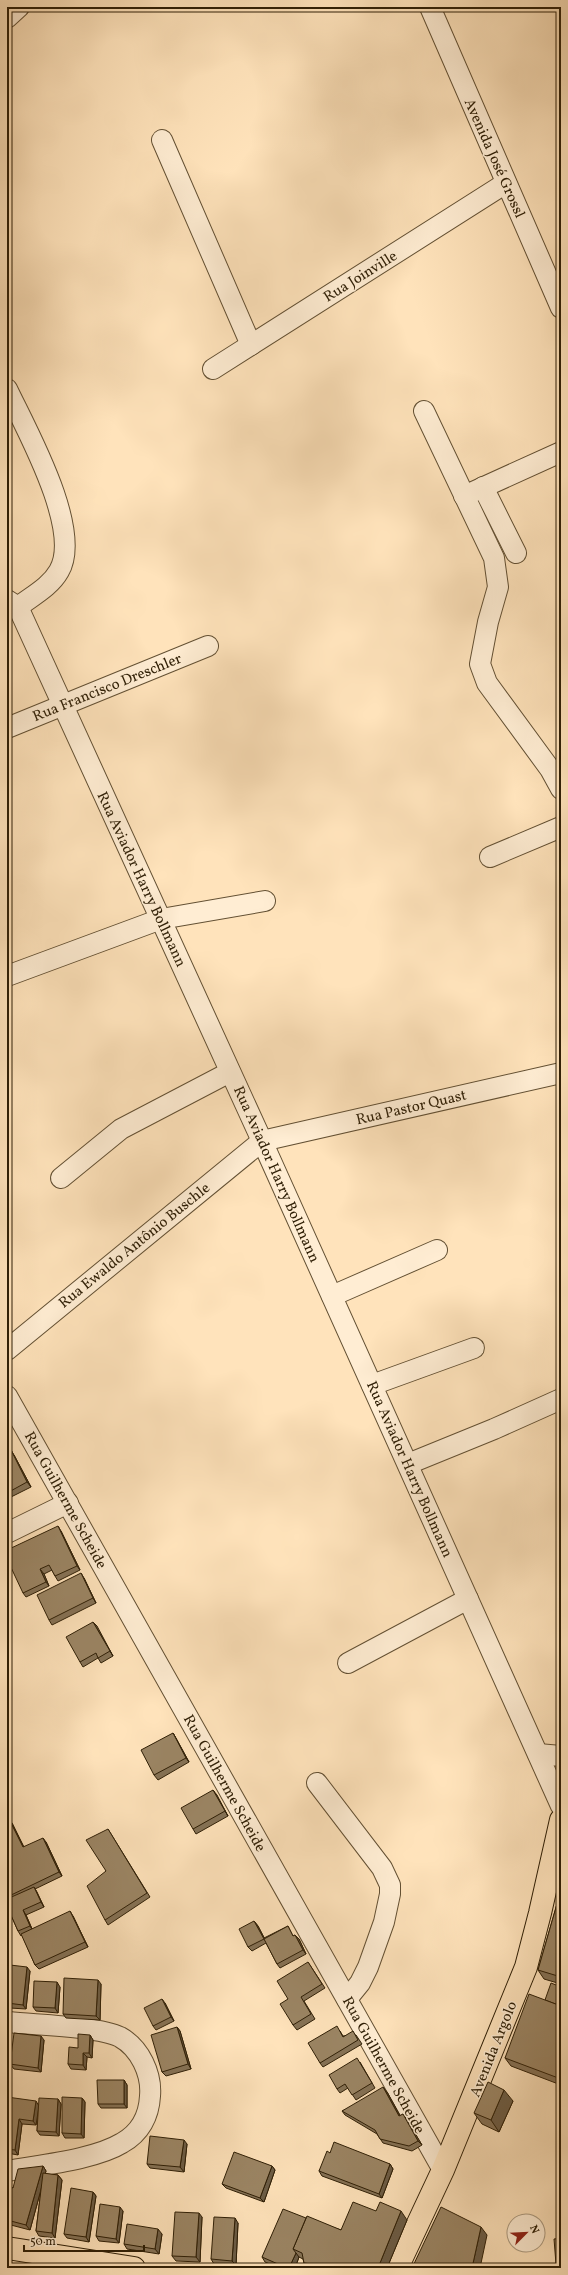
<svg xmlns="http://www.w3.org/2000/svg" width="568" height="2275" font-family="Vollkorn,serif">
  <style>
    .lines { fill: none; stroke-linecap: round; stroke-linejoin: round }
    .minor-casing { stroke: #635033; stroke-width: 22 }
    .major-casing { stroke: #2f1f06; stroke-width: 24 }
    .minor { stroke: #ffedd3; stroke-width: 20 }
    .major { stroke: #ffe3bb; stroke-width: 22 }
    .wall { fill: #857256; stroke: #2f1f06 }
    .shaded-wall { fill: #6c5d46; stroke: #2f1f06 }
    .building { fill: #9b8564; stroke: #2f1f06 }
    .labels { text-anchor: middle; stroke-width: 3; stroke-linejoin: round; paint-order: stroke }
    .street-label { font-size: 15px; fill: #2f1f06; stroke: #ffedd3 }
  </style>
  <rect width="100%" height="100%" fill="#ffe3bb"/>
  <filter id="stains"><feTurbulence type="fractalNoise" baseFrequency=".005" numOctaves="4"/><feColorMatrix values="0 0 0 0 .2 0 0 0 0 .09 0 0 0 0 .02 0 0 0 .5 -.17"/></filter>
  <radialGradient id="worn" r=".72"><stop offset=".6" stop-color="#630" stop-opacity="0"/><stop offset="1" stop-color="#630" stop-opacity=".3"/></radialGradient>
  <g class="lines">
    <defs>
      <g id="minor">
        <path d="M 430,7 L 561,308"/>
        <path d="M 7,18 L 19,7"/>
        <path d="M 162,140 L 251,345"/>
        <path d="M 213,369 L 506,183"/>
        <path d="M 7,389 C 26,429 83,530 59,571 C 50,587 32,596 18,607"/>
        <path d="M 424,411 L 494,558 L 498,587 L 488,622 L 480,664 L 487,683 L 550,769 L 561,789"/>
        <path d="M 483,487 L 516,553"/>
        <path d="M 464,496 L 561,452"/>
        <path d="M 7,600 L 18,607 L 262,1141 L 561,1806"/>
        <path d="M 7,728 L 208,646"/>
        <path d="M 490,857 L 561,827"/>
        <path d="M 7,976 L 161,919 L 265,901"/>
        <path d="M 61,1178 L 121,1129 L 230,1072"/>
        <path d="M 332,1296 L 437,1250"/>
        <path d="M 7,1350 L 262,1141 L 561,1073"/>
        <path d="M 372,1385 L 474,1348"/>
        <path d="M 7,1396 L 443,2170"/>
        <path d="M 408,1464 L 494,1429 L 561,1399"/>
        <path d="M 7,1533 L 68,1503"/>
        <path d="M 348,1663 L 468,1599"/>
        <path d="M 538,1754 L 561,1756"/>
        <path d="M 317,1783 L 382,1868 L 390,1885 L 390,1894 L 384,1922 L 368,1967 L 360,1983 L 347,1999"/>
        <path d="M 7,2171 C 39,2165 94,2160 122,2143 C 140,2133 149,2116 150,2096 C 152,2074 140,2048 120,2037 C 98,2026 35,2025 9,2022"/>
      </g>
      <g id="major">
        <path d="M 7,2248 L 134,2268"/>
        <path d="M 397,2268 L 443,2170 L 526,1967 L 540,1913 L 561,1820"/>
      </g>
    </defs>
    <!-- minor casing -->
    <use href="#minor" class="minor-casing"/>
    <!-- major casing -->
    <use href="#major" class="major-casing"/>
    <!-- minor -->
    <use href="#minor" class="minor"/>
    <!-- major -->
    <use href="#major" class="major"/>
  </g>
  <!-- wall -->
  <g class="wall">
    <path d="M 7,1438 L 10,1444 L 7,1446 Z"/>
    <path d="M 7,1452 L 14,1455 L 31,1487 L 7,1499 Z"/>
    <path d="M 61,1531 L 80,1570 L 58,1581 L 55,1576 L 52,1570 L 44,1574 L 49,1586 L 26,1597 L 23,1593 Z"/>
    <path d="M 84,1578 L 96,1603 L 52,1625 L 49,1620 Z"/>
    <path d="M 93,1622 L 113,1656 L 101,1663 L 98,1658 L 83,1667 L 80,1662 Z"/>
    <path d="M 173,1733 L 189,1762 L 158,1780 L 154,1775 Z"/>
    <path d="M 213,1790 L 228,1816 L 196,1834 L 193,1829 Z"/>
    <path d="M 7,1820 L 12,1823 L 24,1847 L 46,1842 L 62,1876 L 35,1889 L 44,1907 L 26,1915 L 32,1929 L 73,1916 L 88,1947 L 39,1969 L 35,1965 L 22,1935 L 21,1936 L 18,1931 L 7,1906 Z"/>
    <path d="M 108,1829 L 150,1897 L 108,1925 L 105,1920 L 106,1871 Z"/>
    <path d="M 561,1890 L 561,1984 L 544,1979 L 538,1970 Z"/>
    <path d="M 254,1921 L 258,1926 L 264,1938 L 288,1926 L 293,1936 L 295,1935 L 299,1939 L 306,1954 L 280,1968 L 277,1964 L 266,1943 L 252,1951 L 248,1947 Z"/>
    <path d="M 308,1962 L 325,1988 L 304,2001 L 315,2019 L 297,2030 L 293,2025 L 288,1999 Z"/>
    <path d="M 30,1971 L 26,2009 L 10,2008 L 7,2004 L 7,1996 Z"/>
    <path d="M 101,1984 L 100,2020 L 66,2018 L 63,2014 Z"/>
    <path d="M 60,1987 L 58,2013 L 36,2011 L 33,2007 Z"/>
    <path d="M 561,1987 L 561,2085 L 511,2066 L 505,2058 L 545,2000 Z"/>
    <path d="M 165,2003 L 174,2021 L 156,2030 L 153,2026 Z"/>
    <path d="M 177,2027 L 180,2031 L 191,2069 L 166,2076 L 162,2072 Z"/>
    <path d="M 340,2031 L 343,2036 L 356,2035 L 362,2044 L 323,2067 L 320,2063 Z"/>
    <path d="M 90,2035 L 93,2040 L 92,2058 L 87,2057 L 86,2070 L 71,2069 L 68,2064 L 78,2048 Z"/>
    <path d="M 44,2040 L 41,2072 L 14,2069 L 10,2064 Z"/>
    <path d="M 360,2062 L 375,2088 L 356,2100 L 348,2088 L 340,2093 L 337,2089 Z"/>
    <path d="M 124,2080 L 127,2085 L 127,2108 L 101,2108 L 98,2104 Z"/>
    <path d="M 387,2092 L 400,2116 L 403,2114 L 422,2145 L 412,2151 L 383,2143 L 377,2134 L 345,2115 L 342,2111 Z"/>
    <path d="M 7,2097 L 38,2105 L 58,2099 L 61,2104 L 59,2136 L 40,2135 L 37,2131 L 38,2115 L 36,2125 L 22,2124 L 18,2155 L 7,2153 Z"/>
    <path d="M 82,2098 L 85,2102 L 84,2138 L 65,2138 L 62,2133 Z"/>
    <path d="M 513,2101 L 499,2132 L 482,2124 L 474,2113 Z"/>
    <path d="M 187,2144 L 184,2172 L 150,2168 L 147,2164 Z"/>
    <path d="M 330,2153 L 390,2164 L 393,2169 L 382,2198 L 322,2176 L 319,2171 Z"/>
    <path d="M 43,2166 L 46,2171 L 45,2174 L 58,2175 L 62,2180 L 55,2238 L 39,2236 L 36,2231 L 41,2190 L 30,2230 L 7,2224 L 7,2186 L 13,2188 Z"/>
    <path d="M 272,2166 L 275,2170 L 264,2202 L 226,2188 L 222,2184 Z"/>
    <path d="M 93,2192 L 96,2196 L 89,2242 L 67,2238 L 64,2234 Z"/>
    <path d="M 123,2211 L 119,2243 L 99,2241 L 96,2236 Z"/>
    <path d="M 376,2211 L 407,2220 L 387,2268 L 307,2268 L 304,2263 L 303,2259 L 299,2257 L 295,2268 L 279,2268 L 265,2262 L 262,2257 L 306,2218 L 341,2230 Z"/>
    <path d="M 202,2217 L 200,2262 L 176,2261 L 172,2256 Z"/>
    <path d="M 238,2223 L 236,2265 L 214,2264 L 211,2259 Z"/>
    <path d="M 162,2234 L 159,2254 L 127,2249 L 124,2244 Z"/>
    <path d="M 561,2238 L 561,2268 L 560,2268 L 556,2264 Z"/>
  </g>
  <!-- shaded-wall -->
  <g class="shaded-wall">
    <path d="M 11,1450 L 14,1455 L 31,1487 L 27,1482 Z"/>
    <path d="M 58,1526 L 61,1531 L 80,1570 L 77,1566 Z"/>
    <path d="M 40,1569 L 44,1574 L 49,1586 L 46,1582 Z"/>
    <path d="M 81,1573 L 84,1578 L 96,1603 L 93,1598 Z"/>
    <path d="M 93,1622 L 97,1626 L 113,1656 L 110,1651 Z"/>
    <path d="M 173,1733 L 176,1738 L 189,1762 L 186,1758 Z"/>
    <path d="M 213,1790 L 217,1795 L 228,1816 L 225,1811 Z"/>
    <path d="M 9,1819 L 12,1823 L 26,1852 L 23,1847 Z"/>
    <path d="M 43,1838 L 46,1842 L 62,1876 L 59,1872 Z"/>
    <path d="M 34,1887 L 37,1892 L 44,1907 L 41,1902 Z"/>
    <path d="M 23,1910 L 26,1915 L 33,1931 L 30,1926 Z"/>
    <path d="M 70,1911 L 73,1916 L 88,1947 L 85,1942 Z"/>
    <path d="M 254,1921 L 258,1926 L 267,1943 L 264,1939 Z"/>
    <path d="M 295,1935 L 299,1939 L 306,1954 L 303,1950 Z"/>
    <path d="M 27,1967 L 30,1971 L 26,2009 L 23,2005 Z"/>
    <path d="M 98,1980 L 101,1984 L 100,2020 L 96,2016 Z"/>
    <path d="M 57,1982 L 60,1987 L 58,2013 L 55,2008 Z"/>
    <path d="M 162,1999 L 165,2003 L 174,2021 L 171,2017 Z"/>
    <path d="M 177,2027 L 180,2031 L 191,2069 L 188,2064 Z"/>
    <path d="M 90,2035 L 93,2040 L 92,2058 L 89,2053 Z"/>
    <path d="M 41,2036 L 44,2040 L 41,2072 L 38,2068 Z"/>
    <path d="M 83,2053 L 87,2057 L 86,2070 L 83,2065 Z"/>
    <path d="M 124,2080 L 127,2085 L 127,2108 L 124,2104 Z"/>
    <path d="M 383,2087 L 387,2092 L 403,2121 L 399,2116 Z"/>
    <path d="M 504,2090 L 513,2101 L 499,2132 L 491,2120 Z"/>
    <path d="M 82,2098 L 85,2102 L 84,2138 L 81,2134 Z"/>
    <path d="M 58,2099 L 61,2104 L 59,2136 L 56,2132 Z"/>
    <path d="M 36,2101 L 39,2106 L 36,2125 L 33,2121 Z"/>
    <path d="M 403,2114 L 406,2118 L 422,2145 L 418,2141 Z"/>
    <path d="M 19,2119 L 22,2124 L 18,2155 L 15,2150 Z"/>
    <path d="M 184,2140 L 187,2144 L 184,2172 L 180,2167 Z"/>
    <path d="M 390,2164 L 393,2169 L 382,2198 L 379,2194 Z"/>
    <path d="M 43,2166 L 46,2171 L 30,2230 L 26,2225 Z"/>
    <path d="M 272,2166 L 275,2170 L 264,2202 L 260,2198 Z"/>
    <path d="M 58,2175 L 62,2180 L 55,2238 L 52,2233 Z"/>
    <path d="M 93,2192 L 96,2196 L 89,2242 L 86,2237 Z"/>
    <path d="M 120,2207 L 123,2211 L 119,2243 L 116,2239 Z"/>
    <path d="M 401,2211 L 407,2220 L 387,2268 L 378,2268 Z"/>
    <path d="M 199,2213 L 202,2217 L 200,2262 L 196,2257 Z"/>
    <path d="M 235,2218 L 238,2223 L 236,2265 L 232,2261 Z"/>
    <path d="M 481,2227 L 487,2235 L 480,2268 L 472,2268 Z"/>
    <path d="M 158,2229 L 162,2234 L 159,2254 L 155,2249 Z"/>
    <path d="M 296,2253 L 299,2257 L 295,2268 L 289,2268 Z"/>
  </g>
  <!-- building -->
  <g class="building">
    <path d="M 11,1450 L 27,1482 L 7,1493 L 7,1452 Z"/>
    <path d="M 58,1526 L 77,1566 L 55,1576 L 49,1565 L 40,1569 L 46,1582 L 23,1593 L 7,1559 L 7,1550 Z"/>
    <path d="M 81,1573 L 93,1598 L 49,1620 L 37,1595 Z"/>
    <path d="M 93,1622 L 110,1651 L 98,1658 L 96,1653 L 80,1662 L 66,1637 Z"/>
    <path d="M 173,1733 L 186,1758 L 154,1775 L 141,1750 Z"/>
    <path d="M 213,1790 L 225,1811 L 193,1829 L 181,1808 Z"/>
    <path d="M 9,1819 L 23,1847 L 43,1838 L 59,1872 L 7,1897 L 7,1820 Z"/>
    <path d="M 108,1829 L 147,1893 L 105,1920 L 87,1886 L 106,1871 L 86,1840 Z"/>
    <path d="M 34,1887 L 41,1902 L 23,1910 L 30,1926 L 18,1931 L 7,1906 L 7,1899 Z"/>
    <path d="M 561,1890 L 561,1977 L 538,1970 Z"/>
    <path d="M 70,1911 L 85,1942 L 35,1965 L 21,1934 Z"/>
    <path d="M 254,1921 L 264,1939 L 248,1947 L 239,1929 Z"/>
    <path d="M 288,1926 L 293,1936 L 295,1935 L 303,1950 L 277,1964 L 264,1939 Z"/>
    <path d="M 308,1962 L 322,1984 L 301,1997 L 311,2014 L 293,2025 L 280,2004 L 288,1999 L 277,1981 Z"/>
    <path d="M 10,1965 L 27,1967 L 23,2005 L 7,2003 L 7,1996 Z"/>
    <path d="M 64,1978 L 98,1980 L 96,2016 L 63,2014 Z"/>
    <path d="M 34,1981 L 57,1982 L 55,2008 L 33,2007 Z"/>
    <path d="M 551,1983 L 561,1987 L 561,2006 L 545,2000 Z"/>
    <path d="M 529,1994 L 561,2006 L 561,2079 L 505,2058 Z"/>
    <path d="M 162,1999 L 171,2017 L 153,2026 L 144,2008 Z"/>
    <path d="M 337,2026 L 343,2037 L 353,2031 L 358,2040 L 320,2063 L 308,2043 Z"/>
    <path d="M 177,2027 L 188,2064 L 162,2072 L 151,2035 Z"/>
    <path d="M 14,2033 L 41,2036 L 38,2068 L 10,2064 Z"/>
    <path d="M 78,2034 L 90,2035 L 89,2053 L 83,2053 L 83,2065 L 68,2064 L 69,2047 L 78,2048 Z"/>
    <path d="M 357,2058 L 372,2083 L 352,2095 L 345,2084 L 337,2089 L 329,2075 Z"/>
    <path d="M 97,2080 L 124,2080 L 124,2104 L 98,2104 Z"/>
    <path d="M 488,2082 L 504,2090 L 491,2120 L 474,2113 Z"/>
    <path d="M 383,2087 L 399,2116 L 403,2114 L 418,2141 L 409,2146 L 380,2139 L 375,2130 L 342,2111 Z"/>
    <path d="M 7,2097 L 36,2101 L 33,2121 L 19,2119 L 15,2150 L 7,2149 Z"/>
    <path d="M 62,2097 L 82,2098 L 81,2134 L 62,2133 Z"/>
    <path d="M 39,2098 L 58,2099 L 56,2132 L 37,2131 Z"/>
    <path d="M 150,2136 L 184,2140 L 180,2167 L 147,2164 Z"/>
    <path d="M 334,2142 L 390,2164 L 379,2194 L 319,2171 L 327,2151 L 330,2153 Z"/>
    <path d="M 234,2152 L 272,2166 L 260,2198 L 222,2184 Z"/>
    <path d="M 43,2166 L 26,2225 L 7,2220 L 7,2186 L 13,2188 L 18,2169 Z"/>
    <path d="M 43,2173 L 58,2175 L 52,2233 L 36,2231 Z"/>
    <path d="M 71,2188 L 93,2192 L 86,2237 L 64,2234 Z"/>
    <path d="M 353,2202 L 376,2211 L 380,2202 L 401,2211 L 378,2268 L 342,2268 L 304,2263 L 302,2253 L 293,2249 L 307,2216 L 341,2230 Z"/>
    <path d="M 100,2204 L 120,2207 L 116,2239 L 96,2236 Z"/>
    <path d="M 441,2207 L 481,2227 L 472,2268 L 412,2268 Z"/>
    <path d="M 283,2209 L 306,2218 L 293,2249 L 296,2253 L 289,2268 L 287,2268 L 262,2257 Z"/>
    <path d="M 175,2212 L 199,2213 L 196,2257 L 172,2256 Z"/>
    <path d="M 214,2217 L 235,2218 L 232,2261 L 211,2259 Z"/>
    <path d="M 127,2224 L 158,2229 L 155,2249 L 124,2244 Z"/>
    <path d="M 561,2238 L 561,2263 L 556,2264 L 554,2239 Z"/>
  </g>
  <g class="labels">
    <!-- street labels -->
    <g class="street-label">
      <text transform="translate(495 158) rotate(66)" y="5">Avenida José Grossl</text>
      <text transform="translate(360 276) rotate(-32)" y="5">Rua Joinville</text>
      <text transform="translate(107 687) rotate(-22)" y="5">Rua Francisco Dreschler</text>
      <text transform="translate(142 879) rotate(65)" y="5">Rua Aviador Harry Bollmann</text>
      <text transform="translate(411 1107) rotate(-13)" y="5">Rua Pastor Quast</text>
      <text transform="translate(277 1174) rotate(66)" y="5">Rua Aviador Harry Bollmann</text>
      <text transform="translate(134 1245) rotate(-39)" y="5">Rua Ewaldo Antônio Buschle</text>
      <text transform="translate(410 1469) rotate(66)" y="5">Rua Aviador Harry Bollmann</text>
      <text transform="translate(66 1500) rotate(61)" y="5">Rua Guilherme Scheide</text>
      <text transform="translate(225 1783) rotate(61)" y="5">Rua Guilherme Scheide</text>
      <text transform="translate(493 2049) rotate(-68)" y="5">Avenida Argolo</text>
      <text transform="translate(384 2065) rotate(61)" y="5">Rua Guilherme Scheide</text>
    </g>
  </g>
  <!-- margin -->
  <rect width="568" height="2275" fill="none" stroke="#ffe3bb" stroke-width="24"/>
  <rect x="8" y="8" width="552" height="2259" fill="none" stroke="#2f1f06" stroke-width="2"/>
  <rect x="12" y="12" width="544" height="2251" fill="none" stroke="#2f1f06"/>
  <!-- north arrow -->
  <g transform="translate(526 2233) rotate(66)"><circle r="19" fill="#ffedd3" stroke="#ac9b81"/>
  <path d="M0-3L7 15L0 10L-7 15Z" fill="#8f2418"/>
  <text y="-6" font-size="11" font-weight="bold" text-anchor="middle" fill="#2f1f06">N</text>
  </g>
  <!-- scale -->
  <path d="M24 2245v6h120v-6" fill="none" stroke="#2f1f06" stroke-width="2"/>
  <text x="30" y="2245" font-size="12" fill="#2f1f06" stroke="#ffedd3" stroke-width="3" paint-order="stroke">50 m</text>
  <rect width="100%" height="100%" filter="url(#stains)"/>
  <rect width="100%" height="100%" fill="url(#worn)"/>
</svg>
